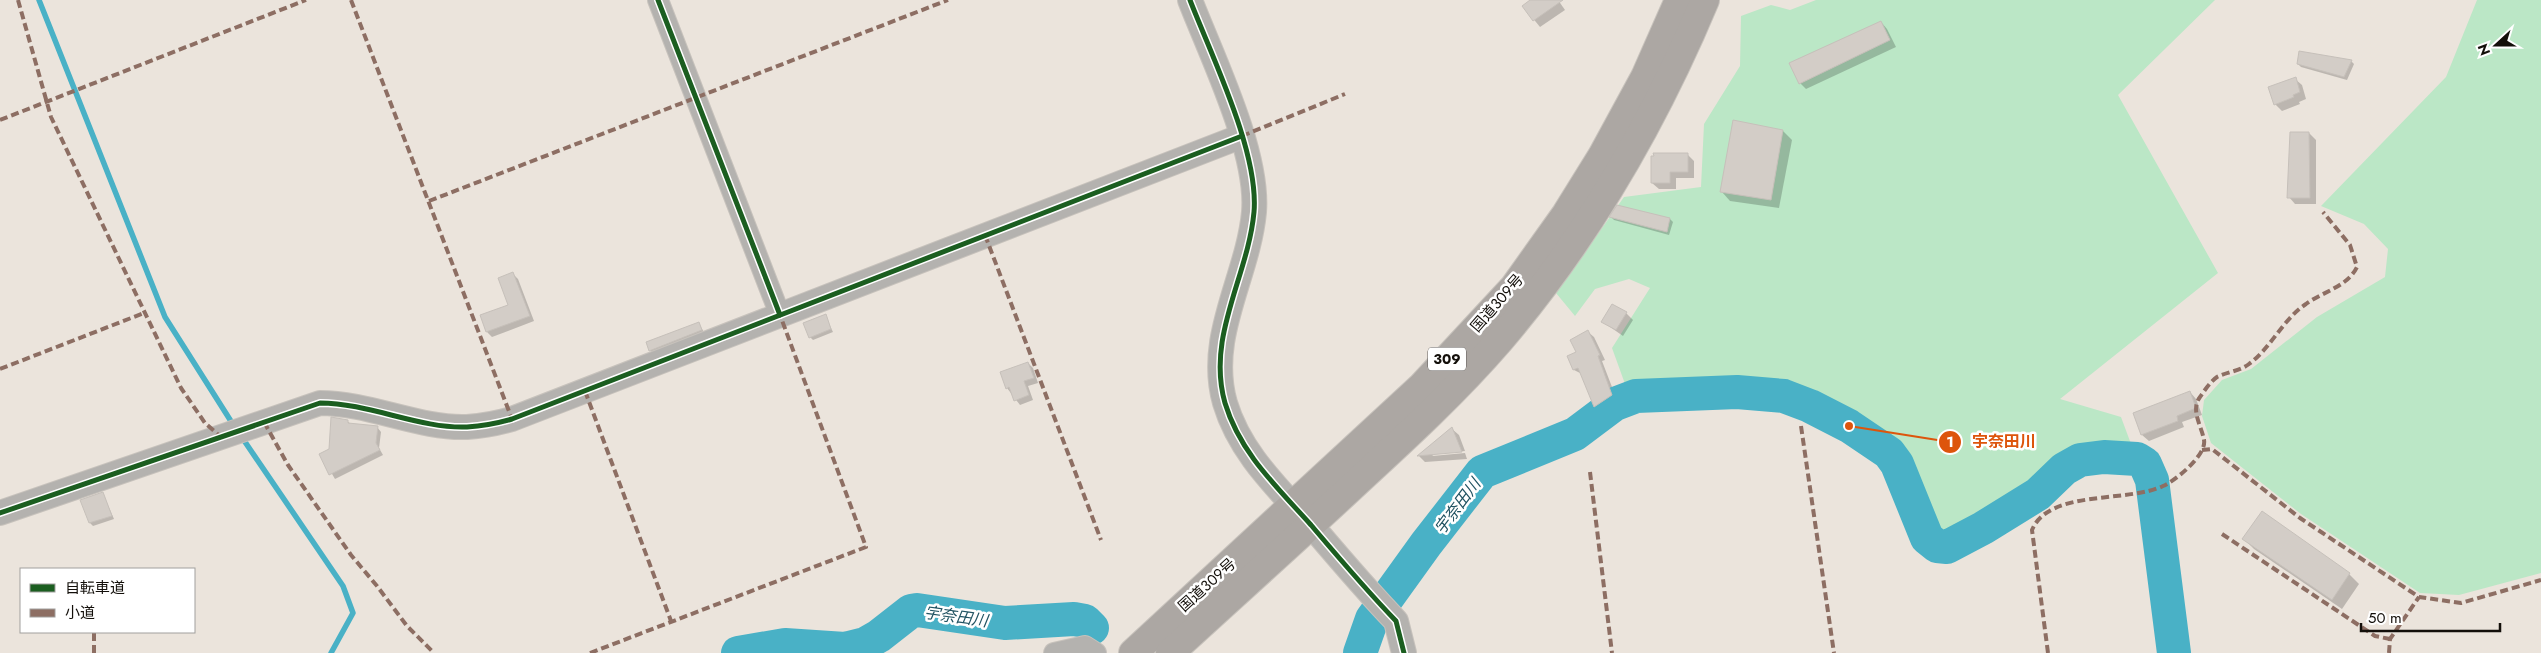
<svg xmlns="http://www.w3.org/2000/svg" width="2541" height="653" font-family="Jost,'Noto Sans JP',sans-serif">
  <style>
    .green { fill: #bbe7c6 }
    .shadow { fill: #0003 }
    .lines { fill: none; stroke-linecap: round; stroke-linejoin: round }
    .stream { stroke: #49b1c6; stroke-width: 5.5 }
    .river { stroke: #49b1c6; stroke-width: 34 }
    .building { fill: #d3cdc7; stroke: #c6c0ba }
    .minor-casing { stroke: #c7c2bc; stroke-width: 22 }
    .tertiary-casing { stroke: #c7c2bc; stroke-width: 26 }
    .trunk-casing { stroke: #c7c2bc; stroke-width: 30 }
    .minor { stroke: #b4b2af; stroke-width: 20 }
    .tertiary { stroke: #b4b2af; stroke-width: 24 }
    .trunk { stroke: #aca7a3; stroke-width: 28 }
    .quiet { stroke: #8d6e63; stroke-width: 4; stroke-dasharray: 8 4; stroke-linecap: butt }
    .cycleway-casing { stroke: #fff; stroke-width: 8 }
    .cycleway { stroke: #1b5e20; stroke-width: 5 }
    .labels { text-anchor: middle; stroke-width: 5; stroke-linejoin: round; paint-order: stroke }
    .shield { fill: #fff; stroke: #5a5754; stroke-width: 1 }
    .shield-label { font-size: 14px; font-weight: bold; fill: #130f0a }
    .street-label { font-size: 15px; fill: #130f0a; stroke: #fff }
    .water-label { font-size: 16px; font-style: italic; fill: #215362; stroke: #fff }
    .leader { fill: none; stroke: #dd550c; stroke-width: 2 }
    .callout-dot { fill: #dd550c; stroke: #fff; stroke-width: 2 }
    .mark-label { font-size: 15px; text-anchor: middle; font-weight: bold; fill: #fff }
    .callout-label { font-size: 16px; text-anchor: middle; font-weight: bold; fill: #dd550c; stroke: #fff; stroke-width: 5; stroke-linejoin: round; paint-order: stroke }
  </style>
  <rect width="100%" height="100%" fill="#ebe4dc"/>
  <!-- green -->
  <g class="green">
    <path d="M 1816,0 L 2215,0 L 2118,95 L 2218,273 L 2060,399 L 2121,417 L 2134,452 L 2121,457 L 2103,451 L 2087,452 L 2048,467 L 1977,529 L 1952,546 L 1941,545 L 1923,539 L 1889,464 L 1818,413 L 1777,395 L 1685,397 L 1633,406 L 1612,348 L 1650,288 L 1629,279 L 1595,289 L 1575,316 L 1556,293 L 1624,197 L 1701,187 L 1704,124 L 1740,66 L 1741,16 L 1771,5 L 1790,10 Z"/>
    <path d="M 2477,0 L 2541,0 L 2541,573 L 2459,595 L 2420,593 L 2301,514 L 2211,443 L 2202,416 L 2204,400 L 2222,380 L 2251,369 L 2317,317 L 2385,277 L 2388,249 L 2364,224 L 2321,206 L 2446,77 Z"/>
  </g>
  <!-- shadow -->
  <g class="shadow">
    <path d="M 1532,0 L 1558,0 L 1565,10 L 1540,27 L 1523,6 Z"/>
    <path d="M 1881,22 L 1887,29 L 1896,47 L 1806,89 L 1800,83 Z"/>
    <path d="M 2351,61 L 2354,64 L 2347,80 L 2301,67 L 2298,64 Z"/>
    <path d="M 2295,79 L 2302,85 L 2306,99 L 2299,102 L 2300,104 L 2282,111 L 2275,104 Z"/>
    <path d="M 1783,131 L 1792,140 L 1779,208 L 1730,201 L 1722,192 Z"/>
    <path d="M 2309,133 L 2316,140 L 2316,204 L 2295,204 L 2289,197 Z"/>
    <path d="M 1687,154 L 1694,161 L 1694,178 L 1676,178 L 1676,189 L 1659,189 L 1652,183 Z"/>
    <path d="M 1617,207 L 1670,219 L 1673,222 L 1669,235 L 1614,220 L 1611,217 Z"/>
    <path d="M 513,274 L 518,279 L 534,321 L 492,337 L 487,332 L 481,316 L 509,306 Z"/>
    <path d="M 1626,313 L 1633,320 L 1623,336 L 1603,322 Z"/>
    <path d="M 825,316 L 833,332 L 813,340 L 810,337 Z"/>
    <path d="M 699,324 L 705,334 L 653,353 L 650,350 Z"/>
    <path d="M 1588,332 L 1594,337 L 1605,360 L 1602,361 L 1617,400 L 1601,411 L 1595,406 L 1582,374 L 1574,370 L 1568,357 L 1577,352 Z"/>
    <path d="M 1028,363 L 1033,368 L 1038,383 L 1028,386 L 1033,400 L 1020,405 L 1007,388 Z"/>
    <path d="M 2190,392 L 2196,399 L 2202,415 L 2182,422 L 2184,427 L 2149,441 L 2142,435 L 2134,414 Z"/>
    <path d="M 347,421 L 352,425 L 377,427 L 381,432 L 379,448 L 383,455 L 335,479 L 321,455 L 330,450 Z"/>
    <path d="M 1452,429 L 1459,435 L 1465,451 L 1435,454 L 1432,456 L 1465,453 L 1467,459 L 1425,462 L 1419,456 Z"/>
    <path d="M 103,494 L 114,519 L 93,526 L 90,523 Z"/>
    <path d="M 2244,539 L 2349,574 L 2359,584 L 2342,609 L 2254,549 Z"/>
  </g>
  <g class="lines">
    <!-- stream -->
    <g class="stream">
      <path d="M 39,0 L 165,317 L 234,426"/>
      <path d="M 241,436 L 343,586 L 353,613 L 331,653"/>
    </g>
    <!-- river -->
    <g class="river">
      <path d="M 738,653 L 785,645 L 845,649 L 865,644 L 879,636 L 911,611 L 917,610 L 1005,623 L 1074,619 L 1085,621 L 1092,628"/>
      <path d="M 1360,653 L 1372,619 L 1426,544 L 1482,472 L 1575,434 L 1615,404 L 1636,396 L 1737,392 L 1784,396 L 1810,406 L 1849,426 L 1889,453 L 1897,464 L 1927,538 L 1937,546 L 1947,547 L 1983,528 L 2038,494 L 2064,469 L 2080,460 L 2104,457 L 2137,459 L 2145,464 L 2152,480 L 2174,653"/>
    </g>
  </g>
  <!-- building -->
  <g class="building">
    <path d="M 1530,0 L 1563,0 L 1533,21 L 1522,6 Z"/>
    <path d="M 1881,21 L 1890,40 L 1799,84 L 1789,63 Z"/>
    <path d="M 2299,51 L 2352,60 L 2344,77 L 2297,64 Z"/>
    <path d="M 2296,77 L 2300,92 L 2293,95 L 2294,97 L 2274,105 L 2268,87 Z"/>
    <path d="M 1733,120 L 1783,130 L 1771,200 L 1720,192 Z"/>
    <path d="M 2290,132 L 2309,132 L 2310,198 L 2287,198 Z"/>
    <path d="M 1653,153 L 1688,153 L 1688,172 L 1670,172 L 1670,183 L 1651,183 L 1651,156 L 1654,156 Z"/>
    <path d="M 1617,205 L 1670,218 L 1667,232 L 1609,217 Z"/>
    <path d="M 513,272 L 530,316 L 486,332 L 480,315 L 508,305 L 498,278 Z"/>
    <path d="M 1612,304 L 1627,312 L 1616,330 L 1601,322 Z"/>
    <path d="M 826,314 L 831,329 L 809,338 L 803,323 Z"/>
    <path d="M 699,322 L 702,330 L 649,351 L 646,342 Z"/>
    <path d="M 1588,330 L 1600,355 L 1598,356 L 1612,395 L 1594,407 L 1578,368 L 1573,370 L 1567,356 L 1576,352 L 1570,340 Z"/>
    <path d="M 1028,362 L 1034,378 L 1024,381 L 1029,395 L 1014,401 L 1009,387 L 1006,389 L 1000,372 Z"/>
    <path d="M 2190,391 L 2196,408 L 2177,416 L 2178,421 L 2141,435 L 2133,413 Z"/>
    <path d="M 331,417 L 348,420 L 348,423 L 378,426 L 376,443 L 380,450 L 329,475 L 319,454 L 329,449 Z"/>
    <path d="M 1452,427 L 1462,452 L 1417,456 Z"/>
    <path d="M 103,492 L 112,516 L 89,523 L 80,500 Z"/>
    <path d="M 2262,511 L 2350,573 L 2332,600 L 2242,539 Z"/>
  </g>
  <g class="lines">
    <defs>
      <g id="minor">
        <path d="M 658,0 L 780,315"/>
        <path d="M 1054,653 L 1085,646 L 1096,653"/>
      </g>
      <g id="tertiary">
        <path d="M 1190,0 C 1212,57 1259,152 1254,212 C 1248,277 1206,336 1225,403 C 1240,453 1277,487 1311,525 C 1339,558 1366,590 1396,621 L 1404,653"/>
        <path d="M 0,513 L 320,403 C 369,403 420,429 467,427 C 482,426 498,423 512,419 L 1242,136"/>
      </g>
      <g id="trunk">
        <path d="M 1133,653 L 1422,386 L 1514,287 L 1566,214 L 1602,156 L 1645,77 L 1679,0"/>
        <path d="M 1170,653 C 1232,596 1295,540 1357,482 C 1406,437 1456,391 1500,340 C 1586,239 1654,122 1705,0"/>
      </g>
    </defs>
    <!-- minor casing -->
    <use href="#minor" class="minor-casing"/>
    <!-- tertiary casing -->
    <use href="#tertiary" class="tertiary-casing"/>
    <!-- trunk casing -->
    <use href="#trunk" class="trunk-casing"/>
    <!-- minor -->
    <use href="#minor" class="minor"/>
    <!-- tertiary -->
    <use href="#tertiary" class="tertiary"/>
    <!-- trunk -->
    <use href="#trunk" class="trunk"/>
    <!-- quiet -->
    <g class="quiet">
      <path d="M 18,0 L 51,117 L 181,388 L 205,423 L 221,437"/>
      <path d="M 351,0 L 512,419"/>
      <path d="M 0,120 L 306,0"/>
      <path d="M 1242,136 L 1345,94"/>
      <path d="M 429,201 L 948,0"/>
      <path d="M 985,235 L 1101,540"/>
      <path d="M 0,369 L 144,313"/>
      <path d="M 585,391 L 671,621"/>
      <path d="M 264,422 L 288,465 L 351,555 L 377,586 L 407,626 L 434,653"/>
      <path d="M 1801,426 L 1834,653"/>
      <path d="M 2202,450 L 2212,449 L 2300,518 L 2419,597 L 2461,603 L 2541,580"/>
      <path d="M 1590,472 L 1612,653"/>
      <path d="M 2222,534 L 2375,636 L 2390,639"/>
      <path d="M 94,653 L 94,632"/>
      <path d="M 590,653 L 866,547 L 780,315"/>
      <path d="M 2048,653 L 2032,530 C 2049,489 2128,503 2163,486 C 2175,481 2207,455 2204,440 C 2202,427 2190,410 2200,397 C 2204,391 2211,381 2217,377 C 2227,372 2240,371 2249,364 C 2271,348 2283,319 2306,304 C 2324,291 2347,287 2357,267 L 2350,245 L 2323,212"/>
      <path d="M 2389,653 L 2390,639 L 2419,597"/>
    </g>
    <defs>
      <g id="cycleway">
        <path d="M 658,0 L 780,315"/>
        <path d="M 1190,0 C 1212,57 1259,152 1254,212 C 1248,277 1206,336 1225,403 C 1240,453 1277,487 1311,525 C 1339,558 1366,590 1396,621 L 1404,653"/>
        <path d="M 0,513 L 320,403 C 369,403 420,429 467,427 C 482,426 498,423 512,419 L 1242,136"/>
      </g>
    </defs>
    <!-- cycleway casing -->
    <use href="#cycleway" class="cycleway-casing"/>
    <!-- cycleway -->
    <use href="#cycleway" class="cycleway"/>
  </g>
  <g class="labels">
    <!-- shield labels -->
    <rect class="shield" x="1428" y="347.5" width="38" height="23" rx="4"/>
    <g class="shield-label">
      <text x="1447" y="364">309</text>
    </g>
    <!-- street labels -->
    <g class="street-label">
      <text transform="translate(1497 303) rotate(-49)" y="5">国道309号</text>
      <text transform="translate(1207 585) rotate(-42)" y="5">国道309号</text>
    </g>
    <!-- water labels -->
    <g class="water-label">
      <text transform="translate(1457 506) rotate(-53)" y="6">宇奈田川</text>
      <text transform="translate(956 616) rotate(8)" y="6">宇奈田川</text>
    </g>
  </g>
  <!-- callouts -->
  <path class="leader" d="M1849 426L1950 442"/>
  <g class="callout-dot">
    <circle cx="1849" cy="426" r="5"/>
    <circle cx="1950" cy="442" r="12"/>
  </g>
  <g class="mark-label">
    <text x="1950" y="447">1</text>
  </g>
  <g class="callout-label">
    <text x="2004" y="447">宇奈田川</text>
  </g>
  <!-- legend -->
  <rect x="20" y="568" width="175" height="65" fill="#ffffff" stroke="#a19f9d"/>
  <rect x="30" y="584" width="25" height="8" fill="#1b5e20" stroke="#a19f9d"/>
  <text x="65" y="593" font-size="15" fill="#130f0a">自転車道</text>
  <rect x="30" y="609" width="25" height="8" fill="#8d6e63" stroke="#a19f9d"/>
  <text x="65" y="618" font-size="15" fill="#130f0a">小道</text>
  <!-- north arrow -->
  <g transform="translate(2496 45) rotate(249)" stroke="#ffffff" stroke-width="4" paint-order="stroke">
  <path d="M0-4L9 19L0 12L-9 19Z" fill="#130f0a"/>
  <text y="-8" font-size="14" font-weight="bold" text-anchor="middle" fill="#130f0a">N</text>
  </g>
  <!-- scale -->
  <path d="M2361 623v8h139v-8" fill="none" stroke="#130f0a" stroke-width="2.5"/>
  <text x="2368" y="623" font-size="15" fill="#130f0a" stroke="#ffffff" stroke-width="4" paint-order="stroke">50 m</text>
</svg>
